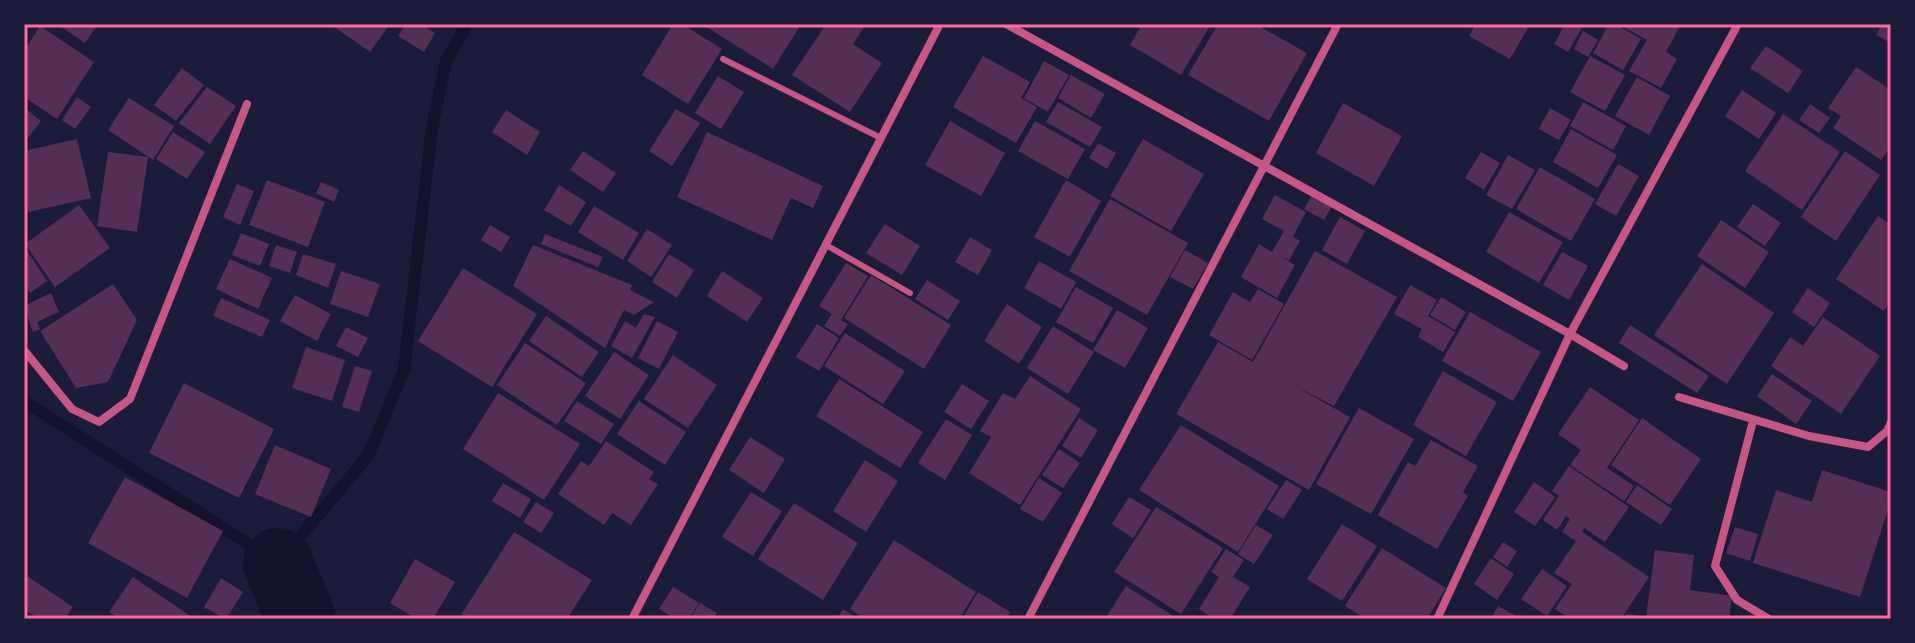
<svg xmlns="http://www.w3.org/2000/svg" width="1915" height="643" viewBox="0 0 1915 643" font-family="'DM Sans',sans-serif">
  <style>
    .lines { fill: none; stroke-linecap: round; stroke-linejoin: round }
    .stream { stroke: #12122b; stroke-width: 12 }
    .river { stroke: #12122b; stroke-width: 70 }
    .building { fill: #542f53 }
    .service { stroke: #c65784; stroke-width: 6 }
    .minor { stroke: #c65784; stroke-width: 8 }
    .neatline { fill: none; stroke: #ff6b9d; stroke-width: 3 }
  </style>
  <rect width="100%" height="100%" fill="#1b1b3a"/>
  <g class="lines">
    <path class="stream" d="M24 401 278 563 368 456 404 370 432 128 446 61 467 24"/>
    <path class="river" d="M278 563 301 619"/>
  </g>
  <path class="building" d="M57 24H98L85 43Z
    M330 24H390L370 52Z
    M406 24H420L435 33 424 52 398 36Z
    M673 24H682L722 49 688 104 642 75Z
    M702 24H798L800 26 773 69Z
    M822 24H866L853 44 882 63 850 112 792 75 825 26Z
    M1142 24H1211L1181 75 1130 45Z
    M1218 24H1255L1307 53 1269 121 1188 75Z
    M1476 24H1526L1529 26 1510 59 1469 36Z
    M1565 24H1584L1568 52 1554 44Z
    M1609 24H1615L1641 39 1623 70 1593 53Z
    M1618 24H1681L1666 52 1677 59 1661 88 1629 71 1647 40Z
    M1882 24H1891V43L1876 35Z
    M40 26 94 62 57 119 24 97V51Z
    M1583 31 1598 40 1588 57 1574 49Z
    M1766 46 1803 71 1788 93 1750 68Z
    M983 56 1030 82 1021 98 1037 107 1016 143 953 107Z
    M1590 56 1625 75 1605 111 1570 92Z
    M1044 61 1069 75 1048 112 1024 98Z
    M1856 67 1891 90V146L1881 160 1833 128 1841 116 1828 108Z
    M182 68 204 85 176 121 154 105Z
    M1071 75 1105 94 1091 118 1058 98Z
    M718 76 744 92 721 129 695 113Z
    M1637 77 1670 96 1649 135 1615 116Z
    M207 87 236 106 210 144 179 123Z
    M1742 90 1776 113 1759 139 1725 116Z
    M77 97 91 107 75 129 62 120Z
    M129 98 174 126 153 160 108 130Z
    M1058 102 1102 127 1090 147 1046 122Z
    M1583 102 1626 126 1613 150 1570 126Z
    M1343 103 1402 136 1374 186 1316 153Z
    M1810 104 1830 118 1819 133 1799 120Z
    M24 107 41 121 24 143Z
    M1550 108 1571 120 1559 140 1539 129Z
    M676 109 700 123 672 166 649 151Z
    M506 110 540 132 527 155 492 132Z
    M1783 114 1840 152 1802 210 1745 171Z
    M950 121 1005 153 981 196 925 165Z
    M1035 121 1085 149 1068 179 1018 151Z
    M1571 129 1617 155 1598 188 1553 162Z
    M173 132 205 152 187 179 156 159Z
    M707 132 823 186 813 208 791 198 772 240 677 197Z
    M77 139 91 198 24 213V151Z
    M1143 139 1204 174 1171 231 1110 196Z
    M1098 143 1116 153 1107 169 1089 158Z
    M583 151 616 173 603 192 570 170Z
    M1845 151 1880 175 1836 241 1801 217Z
    M108 152 148 157 137 232 97 226Z
    M1481 152 1500 163 1484 190 1465 178Z
    M1508 155 1535 170 1512 209 1486 195Z
    M1618 164 1639 176 1616 216 1595 204Z
    M1540 167 1595 199 1571 241 1516 209Z
    M267 180 325 202 308 247 249 225Z
    M1066 180 1101 201 1070 257 1034 237Z
    M321 182 339 190 334 202 316 193Z
    M237 184 254 191 240 225 223 217Z
    M559 185 586 202 571 226 544 210Z
    M1275 195 1306 212 1293 237 1300 241 1289 260 1280 256 1295 265 1277 298 1241 277 1259 244 1272 252 1284 231 1262 219Z
    M1312 195 1332 206 1324 220 1304 209Z
    M1110 199 1188 243 1147 315 1069 271Z
    M1753 204 1781 223 1765 246 1737 227Z
    M79 205 110 248 55 287 25 244Z
    M594 206 639 233 623 260 578 232Z
    M1509 212 1563 242 1539 283 1486 252Z
    M1878 216 1891 225V300L1884 311 1836 279Z
    M1340 217 1365 231 1347 264 1322 250Z
    M1721 220 1769 252 1745 288 1697 256Z
    M885 224 920 246 902 275 866 253Z
    M490 225 510 237 501 252 481 240Z
    M647 229 672 245 651 277 627 261Z
    M241 233 269 244 260 266 232 255Z
    M545 234 603 257 598 267 541 244Z
    M970 237 992 250 978 275 955 262Z
    M276 245 297 252 290 273 269 266Z
    M533 245 632 285 630 290 654 302 634 315 624 310 605 348 513 286Z
    M24 246 47 281 30 293 24 285Z
    M1185 250 1208 263 1193 289 1170 277Z
    M1315 251 1397 297 1334 406 1293 385 1350 417 1309 490 1176 414 1218 342 1253 362Z
    M1562 252 1588 266 1569 300 1543 285Z
    M303 254 336 264 328 288 296 275Z
    M669 254 694 270 677 298 652 282Z
    M230 259 272 278 258 309 216 289Z
    M1039 261 1076 282 1061 309 1024 288Z
    M846 263 868 276 841 320 848 324 840 336 824 326 832 314 819 306Z
    M1702 264 1774 313 1727 384 1654 335Z
    M463 268 537 314 492 387 418 341Z
    M341 271 380 284 368 317 330 304Z
    M722 271 763 298 747 322 707 296Z
    M871 275 951 325 924 369 844 318Z
    M927 280 960 301 948 320 915 299Z
    M113 284 137 320 108 382 76 388 40 331Z
    M1410 285 1437 300 1428 316 1455 332 1443 352 1418 337 1422 329 1394 314Z
    M1076 287 1113 308 1093 343 1056 322Z
    M1808 288 1830 303 1814 327 1792 312Z
    M1258 289 1284 304 1252 360 1209 335 1233 292 1250 302Z
    M51 293 59 312 37 322 40 329 33 332 24 306Z
    M295 295 331 314 317 341 280 321Z
    M1441 297 1466 312 1455 330 1430 315Z
    M221 298 270 320 262 337 213 316Z
    M1007 304 1042 327 1019 364 984 341Z
    M1117 310 1148 328 1125 368 1093 350Z
    M1470 312 1541 352 1513 401 1442 361Z
    M644 314 655 317 632 358 611 346 625 321 636 328Z
    M546 316 599 352 582 377 529 341Z
    M1823 317 1880 356 1841 414 1771 366 1790 337 1803 346Z
    M657 321 678 332 659 369 638 358Z
    M817 324 839 338 819 371 796 357Z
    M1630 325 1709 376 1697 393 1619 343Z
    M1053 326 1094 352 1068 394 1027 368Z
    M346 327 368 338 358 357 336 346Z
    M845 333 905 371 883 404 824 366Z
    M525 343 586 383 557 425 497 385Z
    M306 347 345 360 332 401 292 388Z
    M614 352 649 375 620 419 585 396Z
    M673 355 717 385 688 428 644 399Z
    M355 366 372 371 359 412 342 407Z
    M1443 371 1497 402 1466 456 1413 425Z
    M1772 374 1812 401 1796 424 1757 396Z
    M1030 376 1081 409 1020 505 969 473 991 437 980 431 1003 393 1015 399Z
    M839 379 923 432 900 468 816 416Z
    M184 383 274 429 239 498 149 453Z
    M962 384 989 401 971 429 944 412Z
    M1590 387 1639 420 1607 468 1634 486 1624 501 1570 465 1581 450 1558 434Z
    M498 393 580 444 544 500 463 449Z
    M577 401 614 424 601 444 564 421Z
    M639 401 686 432 665 465 617 434Z
    M1359 408 1414 439 1371 514 1316 484Z
    M1079 418 1098 430 1081 458 1062 446Z
    M1642 418 1701 459 1670 505 1611 465Z
    M946 419 972 435 945 480 918 463Z
    M1181 425 1279 486 1238 552 1139 490Z
    M750 437 785 459 764 493 729 470Z
    M1431 440 1478 466 1463 492 1468 496 1437 549 1378 515 1408 462 1415 466Z
    M606 441 654 472 649 479 658 484 631 525 612 513 604 525 558 494 581 461 589 466Z
    M275 445 331 469 311 517 255 494Z
    M1059 449 1080 463 1063 488 1042 475Z
    M865 460 898 481 866 532 833 511Z
    M1569 466 1629 507 1605 542 1584 528 1582 532 1649 577 1621 619H1570L1555 609 1572 584 1554 573 1576 541 1562 532 1570 519 1566 516 1557 530 1543 520 1559 496 1552 491Z
    M1822 470 1891 492V500L1860 597 1753 563 1776 490 1812 502Z
    M125 477 223 531 187 598 88 543Z
    M1039 478 1062 493 1043 522 1020 509Z
    M1286 480 1302 490 1283 519 1267 509Z
    M1534 482 1555 497 1535 526 1514 512Z
    M503 483 531 499 520 518 492 501Z
    M1637 485 1672 509 1661 525 1626 502Z
    M751 492 782 511 753 556 722 537Z
    M1129 497 1151 510 1133 538 1112 524Z
    M536 502 554 513 541 533 523 522Z
    M794 503 858 543 823 600 758 559Z
    M1156 507 1223 548 1181 614 1114 572Z
    M1342 524 1377 546 1342 601 1307 579Z
    M1256 525 1273 535 1254 564 1238 554Z
    M1735 527 1758 534 1750 561 1726 553Z
    M514 532 592 580 567 619H468L461 615Z
    M894 540 976 592 959 619H865L850 609Z
    M1503 542 1517 551 1507 567 1493 557Z
    M1382 548 1446 588 1427 619H1366L1345 606Z
    M1226 549 1244 560 1233 577 1250 587 1230 619H1214L1199 609 1219 577 1211 572Z
    M1655 550 1694 555 1690 590 1732 596 1729 619H1626V614L1646 617Z
    M1491 558 1514 574 1497 600 1474 584Z
    M415 559 455 582 433 619H417L390 603Z
    M1542 569 1567 586 1547 616 1521 599Z
    M24 574 73 607 65 619H39L24 609Z
    M133 577 195 619H120L109 612Z
    M221 578 243 592 226 619 204 607Z
    M1126 586 1178 619H1105Z
    M673 587 699 603 689 619H675L659 609Z
    M978 592 1010 612 1006 619H962Z
    M700 603 717 613 713 619H690Z
    M1498 606 1522 619H1491Z
    M843 609 858 619H837Z"/>
  <g class="lines">
    <path class="service" d="M723 59 881 138
      M826 245 910 293"/>
    <path class="minor" d="M1006 24 1570 334 1624 366
      M24 350 72 409 99 422 130 399 247 104
      M1679 397 1809 436 1868 447 1887 431 1891 422
      M1753 421 1715 566 1737 600 1769 619
      M632 619 940 24
      M1028 619 1338 24
      M1437 619 1570 334 1738 24"/>
  </g>
  <rect width="1915" height="643" fill="none" stroke="#1b1b3a" stroke-width="52"/>
  <rect x="26" y="26" width="1863" height="591" class="neatline"/>
</svg>
